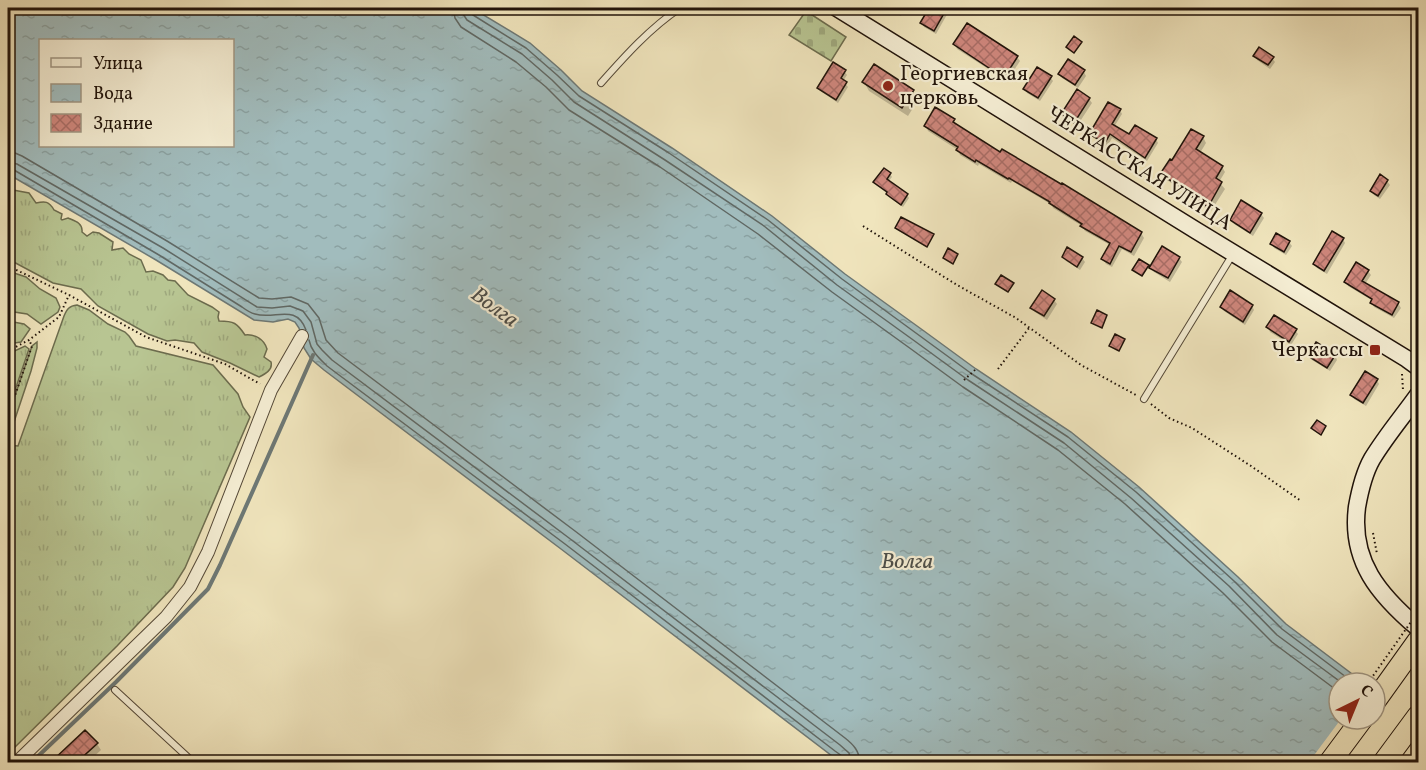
<svg xmlns="http://www.w3.org/2000/svg" width="1426" height="770" viewBox="0 0 1426 770" font-family="Vollkorn,serif">
  <style>
    .grass { fill: url(#grass-tufts); stroke: #6c6c4e; stroke-width: 1.5 }
    .cemetery { fill: url(#cemetery-stones); stroke: #6c6c4e; stroke-width: 1.5 }
    .water { fill: url(#water-ripples); stroke: #6d7875; stroke-width: 1.5; fill-rule: evenodd }
    .pier { fill: #f0e5bd }
    .shadow { fill: #0003 }
    .lines { fill: none; stroke-linecap: round; stroke-linejoin: round }
    .shore { stroke: #606864; stroke-width: 1.5 }
    .stream { stroke: #6d7875; stroke-width: 4 }
    .building { fill: url(#building-cross-hatch); stroke: #20130a; stroke-width: 1.5 }
    .lane-casing { stroke: #544837; stroke-width: 8 }
    .street-casing { stroke: #544837; stroke-width: 14 }
    .secondary-casing { stroke: #20130a; stroke-width: 19 }
    .highway-casing { stroke: #20130a; stroke-width: 23 }
    .path { stroke: #20130a; stroke-width: 2; stroke-dasharray: 1.5 3; stroke-linecap: butt }
    .lane { stroke: #f5eed4; stroke-width: 6 }
    .street { stroke: #f5eed4; stroke-width: 12 }
    .secondary { stroke: #f5eed4; stroke-width: 16 }
    .highway { stroke: #f0e5bd; stroke-width: 21 }
    .path-bridge { stroke: #20130a; stroke-width: 2; stroke-dasharray: 1.5 3; stroke-linecap: butt }
    .poi-dot { fill: #8f2418; stroke: #f5eed4; stroke-width: 2 }
    .labels { text-anchor: middle; dominant-baseline: central; stroke-width: 4.5; stroke-linejoin: round; paint-order: stroke }
    .poi-label { font-size: 21px; fill: #20130a; stroke: #f5eed4; text-anchor: start }
    .street-label { font-size: 21px; fill: #20130a; stroke: #f5eed4 }
    .water-label { font-size: 22px; font-style: italic; fill: #4d4e49; stroke: #f5eed4 }
  </style>
  <defs>
    <pattern id="grass-tufts" width="24" height="20" patternUnits="userSpaceOnUse" patternTransform="scale(1.5)"><rect width="24" height="20" fill="#b8c592"/><path d="M3 7l-1-3M5 7V3M7 7l1-3M15 17l-1-3M17 17v-4M19 17l1-3" fill="none" stroke="#9ea87d"/></pattern>
    <pattern id="cemetery-stones" width="16" height="16" patternUnits="userSpaceOnUse" patternTransform="scale(1.5)"><rect width="16" height="16" fill="#b8c592"/><path d="M2 7V4a2 2 0 0 1 4 0v3zM10 15v-3a2 2 0 0 1 4 0v3z" fill="#9ea87d"/></pattern>
    <pattern id="water-ripples" width="26" height="14" patternUnits="userSpaceOnUse" patternTransform="scale(1.5)"><rect width="26" height="14" fill="#a1bcbd"/><path d="M2 4q2-2 4 0t4 0M15 11q2-2 4 0t4 0" fill="none" stroke="#8aa1a1"/></pattern>
    <pattern id="building-cross-hatch" width="8" height="8" patternUnits="userSpaceOnUse" patternTransform="scale(1.5)"><rect width="8" height="8" fill="#cf877d"/><path d="M0 0l8 8M0 8l8-8" fill="none" stroke="#a86d65"/></pattern>
  </defs>
  <rect width="100%" height="100%" fill="#f0e5bd"/>
  <filter id="stains"><feTurbulence type="fractalNoise" baseFrequency=".00333" numOctaves="4"/><feColorMatrix values="0 0 0 0 .2 0 0 0 0 .09 0 0 0 0 .02 0 0 0 .5 -.17"/></filter>
  <radialGradient id="worn" r=".72"><stop offset=".6" stop-color="#630" stop-opacity="0"/><stop offset="1" stop-color="#630" stop-opacity=".3"/></radialGradient>
  <path class="grass" d="M13 190 29 193 36 203C45 201 49 201 54 210L62 214 61 219 62 220 68 218C75 221 83 223 82 232L87 236 93 232 99 233 113 242 112 250 123 248 129 254 141 260 146 272 153 271 163 275 168 280 175 281 188 295 212 307 219 312 218 317 219 321C234 321 237 323 245 335 255 334 264 339 267 349L264 357 271 362C273 370 265 374 259 377L230 363 202 352 194 343 175 340 167 341 148 334 98 306 81 289 53 283 8 259V198H9Z
    M8 271 26 277 40 289 56 298 60 307 58 312 41 324 27 314 8 311Z
    M77 305 89 310 108 324 125 332 129 336 136 346 213 365 238 394 243 407 250 417 185 568 173 587 117 646 8 754V445L18 446 64 316C67 309 69 306 77 305Z
    M8 321 24 324 30 329 21 342 8 344Z
    M37 342V348L31 371 8 440V416L32 346Z
    M25 346 29 349 8 411V354Z"/>
  <path class="cemetery" d="M806 11 846 37 831 61 789 35Z"/>
  <path class="water" d="M8 8H472L530 43 561 70 582 91 672 148 772 216 845 274 924 331 976 369 1071 432 1139 487 1238 577 1286 624 1364 683H1339V719H1375L1418 725V762H840L561 549 324 370 311 359 304 348 299 328 295 322 288 319 273 322 254 320 156 260 8 174ZM40 40H232V146H40Z"/>
  <path class="pier" d="M1375 688 1418 721V751L1410 762H1309L1341 719H1375Z"/>
  <path class="shadow" d="M887 8H905L901 16Z
    M931 8H947L949 11 936 34 924 27 922 23Z
    M1056 8H1069L1065 14Z
    M955 44 1017 57 1020 61 1007 81 957 49Z
    M1255 56 1272 58 1275 62 1270 69 1257 60Z
    M844 71 847 75 843 81 848 87 838 103 822 92 819 88Z
    M1084 72 1086 76 1078 88 1062 78 1060 74Z
    M1050 77 1053 81 1040 101 1027 93 1025 89Z
    M864 82 913 91 918 100 908 116 869 91Z
    M1089 99 1092 103 1077 126 1065 118 1062 114Z
    M1120 110 1122 114 1114 127 1129 136 1156 139 1158 143 1147 161 1112 138 1107 147 1094 138 1091 134Z
    M954 120 956 125 1000 154 1062 186V185L1141 233 1144 238 1134 256 1122 249 1112 267 1106 264 1103 259 1110 245 1085 231 1082 226 1053 208 1052 205 1012 181 1011 183 979 164 978 166 960 155 958 150 928 131 926 126Z
    M1203 137 1206 143 1200 153 1222 167 1225 172 1219 182 1225 189 1211 211 1197 203 1194 197 1165 179 1162 174 1173 162Z
    M890 174 892 177 888 182 907 195 909 198 903 207 889 197 888 194 876 185 874 182Z
    M1387 181 1390 185 1380 199 1374 195 1371 191Z
    M1261 214 1264 218 1253 236 1234 224 1231 220Z
    M1343 239 1345 243 1327 274 1317 268 1314 264Z
    M1289 242 1292 246 1286 255 1274 248 1272 244Z
    M1063 257 1082 258 1085 262 1080 270 1066 261Z
    M1179 258 1182 262 1170 282 1154 272 1151 268Z
    M1368 271 1371 275 1365 284 1398 303 1401 308 1394 318 1374 307 1372 303 1373 301 1348 286 1346 282Z
    M1054 300 1057 304 1047 320 1035 312 1032 308Z
    M1252 306 1254 310 1245 325 1224 311 1221 307Z
    M1418 316V335L1416 333 1412 327Z
    M1268 327 1295 330 1298 334 1291 345 1270 332Z
    M1335 355 1337 360 1330 371 1312 360 1309 356Z
    M1377 380 1379 384 1366 406 1354 399 1352 395Z
    M85 732 97 744 101 750 88 762H53Z"/>
  <g class="lines">
    <path class="shore" d="M453 8 455 18 461 27 516 62 546 87 569 110 660 167 758 234 832 292 911 349 963 387 1058 450 1125 504 1223 593 1272 642 1339 692
      M462 8 463 14 467 20 522 54 552 80 574 102 665 160 764 226 837 285 916 342 968 380 1064 443 1131 498 1229 586 1277 635 1342 683
      M470 8V12L473 15 526 48 557 75 579 96 669 153 768 220 842 279 972 374 1068 437 1136 492 1234 581 1282 629 1354 683
      M8 153H15L22 156 167 241 259 298 272 299 291 297 308 304 319 318 326 340 338 353 575 531 845 738C854 745 859 751 860 762
      M8 162 17 164 163 248 257 307 272 308 290 306 303 311 311 322 317 344 322 350 332 360 569 538 840 745 849 753 851 762
      M8 169 14 170 159 255 242 307C246 310 251 313 255 314 275 320 296 303 306 330
      M309 340C311 351 319 358 327 366L565 544 835 751 842 756 843 762"/>
    <path class="stream" d="M32 762 116 682 208 589 220 565 313 355"/>
  </g>
  <path class="building" d="M929 8H947L934 31 920 23Z
    M967 23 1018 56 1004 78 953 44Z
    M1074 36 1082 42 1074 53 1066 47Z
    M1259 47 1274 57 1268 65 1253 56Z
    M1068 59 1085 70 1075 85 1058 74Z
    M833 62 846 70 841 78 847 82 836 100 817 88Z
    M874 64 914 90 902 108 862 82Z
    M1037 67 1052 76 1038 98 1023 89Z
    M1077 89 1090 98 1074 123 1061 114Z
    M1108 102 1121 109 1112 124 1129 134 1135 125 1157 138 1145 158 1110 134 1105 143 1089 134Z
    M935 107 955 119 953 122 1000 152 1002 149 1061 184 1062 183 1142 232 1131 252 1119 246 1110 264 1101 259 1110 243 1080 226 1082 224 1049 203 1050 202 1009 178 1008 179 976 160 975 162 956 150 958 147 924 126Z
    M1191 129 1204 136 1196 149 1223 166 1216 178 1222 182 1208 207 1192 197 1194 195 1160 174 1170 159 1172 160Z
    M884 168 891 173 887 179 908 194 901 205 886 194 887 192 873 182Z
    M1380 174 1388 180 1378 196 1370 191Z
    M1241 200 1262 213 1250 233 1230 220Z
    M901 217 934 234 927 247 895 228Z
    M1332 231 1344 238 1324 271 1313 264Z
    M1276 233 1290 241 1284 252 1270 244Z
    M1162 246 1180 257 1168 278 1149 268Z
    M1067 247 1083 257 1077 267 1062 257Z
    M948 248 958 254 953 264 943 258Z
    M1139 259 1149 265 1142 276 1132 270Z
    M1356 262 1369 270 1362 281 1399 302 1392 315 1370 303 1372 299 1344 282Z
    M1001 275 1014 283 1008 292 995 284Z
    M1042 290 1055 299 1044 316 1030 308Z
    M1230 290 1253 305 1243 322 1220 307Z
    M1097 310 1107 315 1102 328 1091 323Z
    M1274 315 1297 329 1289 342 1266 327Z
    M1115 334 1125 339 1119 351 1109 346Z
    M1316 342 1336 354 1327 368 1308 356Z
    M1365 371 1378 379 1363 403 1350 395Z
    M1317 420 1326 426 1321 435 1311 428Z
    M85 730 98 743 77 762H51Z"/>
  <g class="lines">
    <g class="lane-casing">
      <path id="lane" d="M601 83C625 56 650 28 680 8
        M1144 399 1233 254
        M115 690 193 762"/>
    </g>
    <g class="street-casing">
      <path id="street" d="M17 762 166 617 190 587 208 552 271 390 302 336"/>
    </g>
    <g class="secondary-casing">
      <path id="secondary" d="M837 8 1197 231 1407 359 1418 367
        M1418 395C1403 416 1386 436 1372 459 1364 473 1360 490 1357 507 1350 561 1379 595 1418 628"/>
    </g>
    <g class="highway-casing">
      <path id="highway" d="M1375 701 1418 641
        M1330 762 1362 719
        M1384 762 1418 716"/>
    </g>
    <path class="path" d="M791 12 794 8
      M863 226 957 285 1016 318 1081 365 1136 395
      M8 266 69 295 146 337 225 364 260 384
      M8 351 29 340 59 317 69 295
      M998 369 1029 328
      M1402 374 1403 390
      M964 380 976 369
      M1151 404 1169 418 1192 428 1251 466 1301 501
      M8 416 32 346 29 340
      M1373 533 1377 554
      M1410 762 1418 751"/>
    <use href="#lane" class="lane"/>
    <use href="#street" class="street"/>
    <use href="#secondary" class="secondary"/>
    <use href="#highway" class="highway"/>
    <path class="path-bridge" d="M1368 683 1418 612"/>
  </g>
  <g class="poi-dot">
    <circle cx="888" cy="86" r="6"/>
    <rect x="1369" y="344" width="12" height="12" rx="3"/>
  </g>
  <g class="labels">
    <g class="poi-label">
      <text x="900" y="74">Георгиевская<tspan x="900" dy="24">церковь</tspan></text>
      <text x="1363" y="350" text-anchor="end">Черкассы</text>
    </g>
    <g class="street-label">
      <text transform="translate(1139 169) rotate(32)">ЧЕРКАССКАЯ УЛИЦА</text>
    </g>
    <g class="water-label">
      <text transform="translate(494 308) rotate(36)">Волга</text>
      <text x="907" y="562">Волга</text>
    </g>
  </g>
  <rect width="1426" height="770" fill="none" stroke="#f0e5bd" stroke-width="30"/>
  <rect x="9" y="9" width="1408" height="752" fill="none" stroke="#20130a" stroke-width="3"/>
  <rect x="15" y="15" width="1396" height="740" fill="none" stroke="#20130a" stroke-width="1.5"/>
  <rect x="39" y="39" width="195" height="108" fill="#f5eed4" stroke="#a09683" stroke-width="1.5"/>
  <rect x="51" y="58" width="30" height="9" fill="#f5eed4" stroke="#a09683" stroke-width="1.5"/>
  <text x="93" y="69" font-size="18" fill="#20130a">Улица</text>
  <rect x="51" y="84" width="30" height="18" fill="url(#water-ripples)" stroke="#a09683" stroke-width="1.5"/>
  <text x="93" y="99" font-size="18" fill="#20130a">Вода</text>
  <rect x="51" y="114" width="30" height="18" fill="url(#building-cross-hatch)" stroke="#a09683" stroke-width="1.5"/>
  <text x="93" y="129" font-size="18" fill="#20130a">Здание</text>
  <g transform="translate(1357 701) rotate(43)"><circle r="28" fill="#f5eed4" stroke="#a09683" stroke-width="1.5"/>
  <path d="M0-4.5L10 22L0 15L-10 22Z" fill="#8f2418"/>
  <text y="-9" font-size="16" font-weight="bold" text-anchor="middle" fill="#20130a">С</text>
  </g>
  <rect width="100%" height="100%" filter="url(#stains)"/>
  <rect width="100%" height="100%" fill="url(#worn)"/>
</svg>
